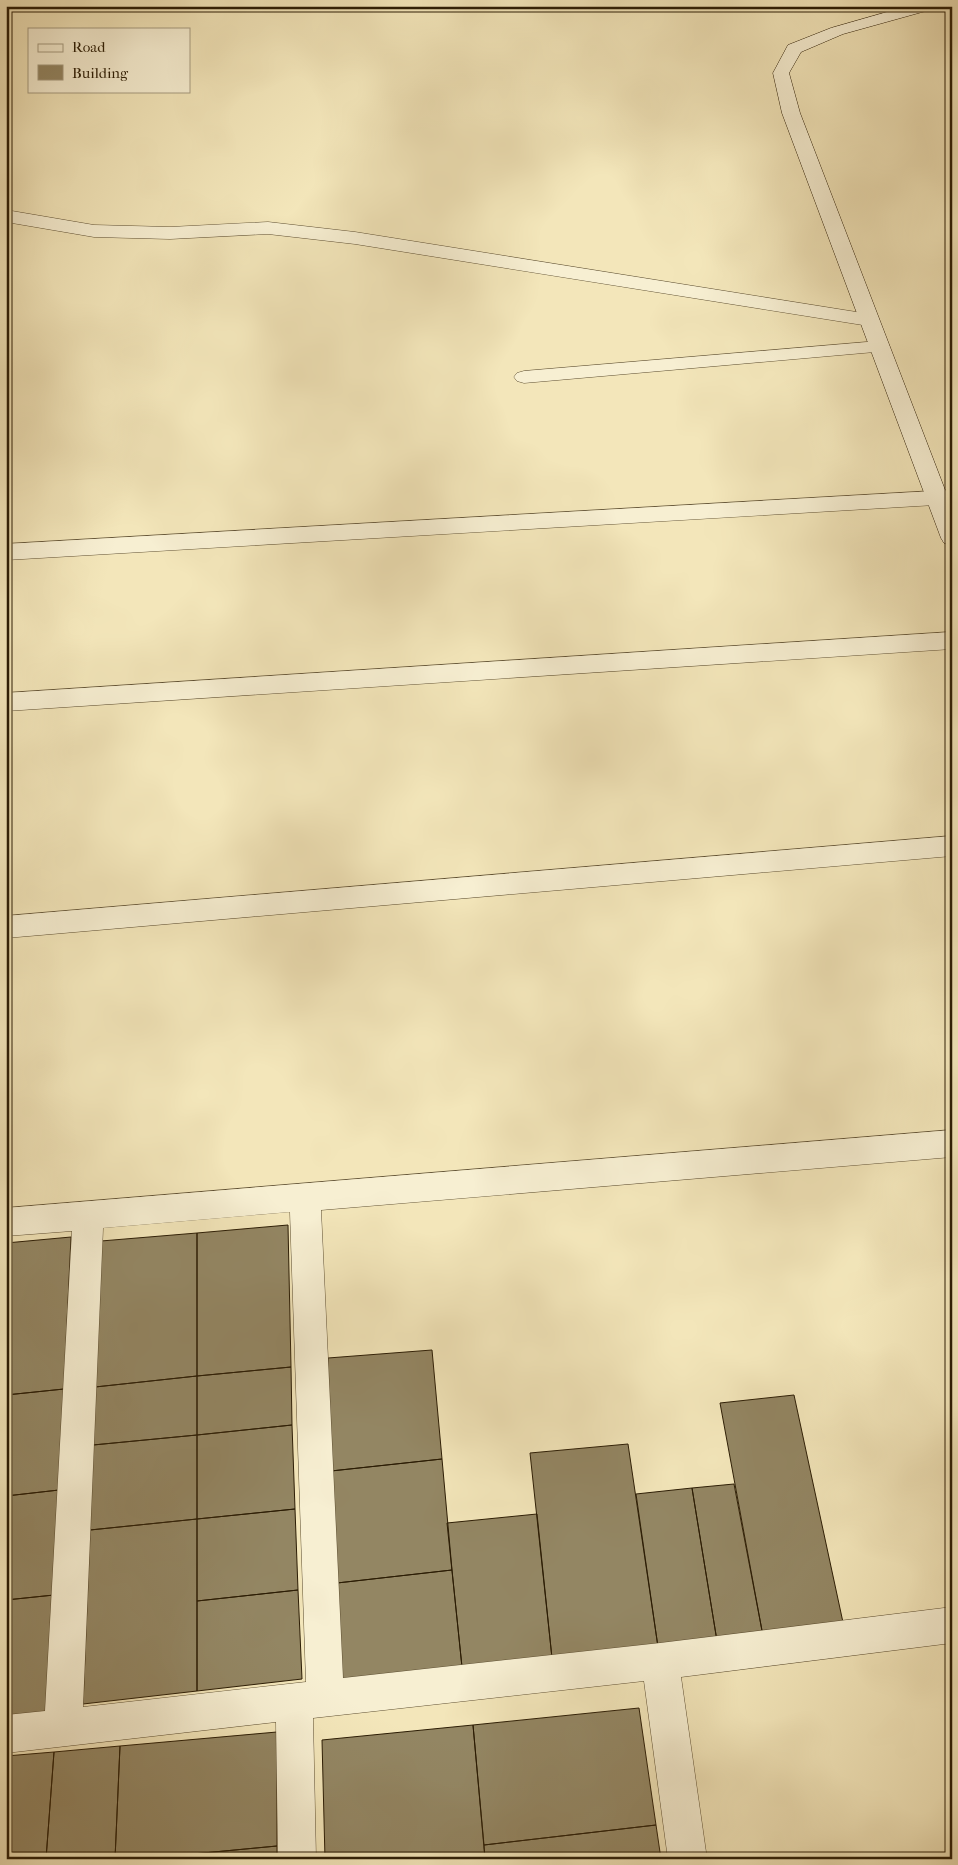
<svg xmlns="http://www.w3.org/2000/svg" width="958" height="1865" viewBox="0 0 958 1865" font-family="'IM FELL French Canon',serif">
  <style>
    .building { fill: #938663; stroke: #2c1d05 }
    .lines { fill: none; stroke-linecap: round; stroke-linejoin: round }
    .street-casing { stroke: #5e4f32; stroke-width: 1 }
    .secondary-casing { stroke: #2c1d05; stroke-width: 1 }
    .street { fill: #f7efd2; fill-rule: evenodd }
    .secondary { fill: #f7efd2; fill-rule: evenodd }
  </style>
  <rect width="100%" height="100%" fill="#f3e6ba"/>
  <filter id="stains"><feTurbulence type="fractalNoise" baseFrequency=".004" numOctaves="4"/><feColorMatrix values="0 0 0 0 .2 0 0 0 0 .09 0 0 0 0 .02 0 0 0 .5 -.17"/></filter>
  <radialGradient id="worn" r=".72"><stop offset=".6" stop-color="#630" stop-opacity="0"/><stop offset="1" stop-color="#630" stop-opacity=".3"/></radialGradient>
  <path class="building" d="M288 1225 291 1367 197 1376V1233Z
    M197 1233V1376L95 1387 101 1241Z
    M71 1237 64 1389 6 1395V1243Z
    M432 1350 442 1459 331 1471 328 1358Z
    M291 1367 292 1425 197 1435V1376Z
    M197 1376V1435L93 1445 95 1387Z
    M64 1389 59 1490 6 1496V1395Z
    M794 1395 844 1627 763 1636 720 1403Z
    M292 1425 295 1509 197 1519V1435Z
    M197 1435V1519L90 1530 93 1445Z
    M628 1444 658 1647 552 1658 530 1453Z
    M442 1459 452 1570 337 1583 331 1471Z
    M734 1484 763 1636 717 1641 692 1488Z
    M692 1488 717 1641 658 1647 636 1494Z
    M59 1490 54 1595 6 1600V1496Z
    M295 1509 298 1590 197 1601V1519Z
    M537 1514 552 1658 462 1667 447 1523Z
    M197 1519V1691L83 1704 90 1530Z
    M452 1570 462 1667 340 1679 337 1583Z
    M298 1590 302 1679 197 1691V1601Z
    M54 1595 49 1712 6 1717V1600Z
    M639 1708 656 1825 484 1845 473 1725Z
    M473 1725 485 1859H325L322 1740Z
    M277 1732V1846L140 1859H115L120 1746Z
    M120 1746 115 1859H46L54 1752Z
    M54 1752 46 1859H6V1756Z
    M656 1825 661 1859H485L484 1845Z
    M277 1846V1859H140Z"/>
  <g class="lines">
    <g class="street-casing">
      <path id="street" d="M6 210 94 225 170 227 268 222 355 232 869 314 876 316 879 320 876 324 869 326 355 244 268 234 170 239 94 237 6 222Z
        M879 341 886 343 889 347 886 351 524 383 517 381 514 377 517 373 524 371Z
        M952 490V504L6 560V544Z
        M952 632V649L6 711V693Z
        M952 836V856L6 938V916Z
        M952 1130V1157L321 1210 343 1678 660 1643 952 1607V1643L681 1677 707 1859H668L644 1681 313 1718 316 1859H278L276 1722 6 1753V1715L45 1711 72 1231 6 1236V1208ZM290 1212 306 1682 83 1707 103 1228Z"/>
    </g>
    <g class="secondary-casing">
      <path id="secondary" d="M908 6H935L933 9 843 34 801 52 789 73 800 113 952 508V546L944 543 941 538 782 113 773 73 788 45 831 28Z"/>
    </g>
    <use href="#street" class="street"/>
    <use href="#secondary" class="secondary"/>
  </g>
  <rect width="958" height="1865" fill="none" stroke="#f3e6ba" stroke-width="25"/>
  <rect x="8" y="8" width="943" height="1850" fill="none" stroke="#2c1d05" stroke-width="2.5"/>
  <rect x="12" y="12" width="933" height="1840" fill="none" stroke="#2c1d05"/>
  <rect x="28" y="28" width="162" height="65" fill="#f7efd2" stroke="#a69b80"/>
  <rect x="38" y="44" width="25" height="8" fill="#f7efd2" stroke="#a69b80"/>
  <text x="72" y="52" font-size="15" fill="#2c1d05">Road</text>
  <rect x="38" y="65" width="25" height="15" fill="#938663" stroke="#a69b80"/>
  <text x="72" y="78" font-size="15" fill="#2c1d05">Building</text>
  <rect width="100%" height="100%" filter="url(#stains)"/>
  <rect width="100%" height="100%" fill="url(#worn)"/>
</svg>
